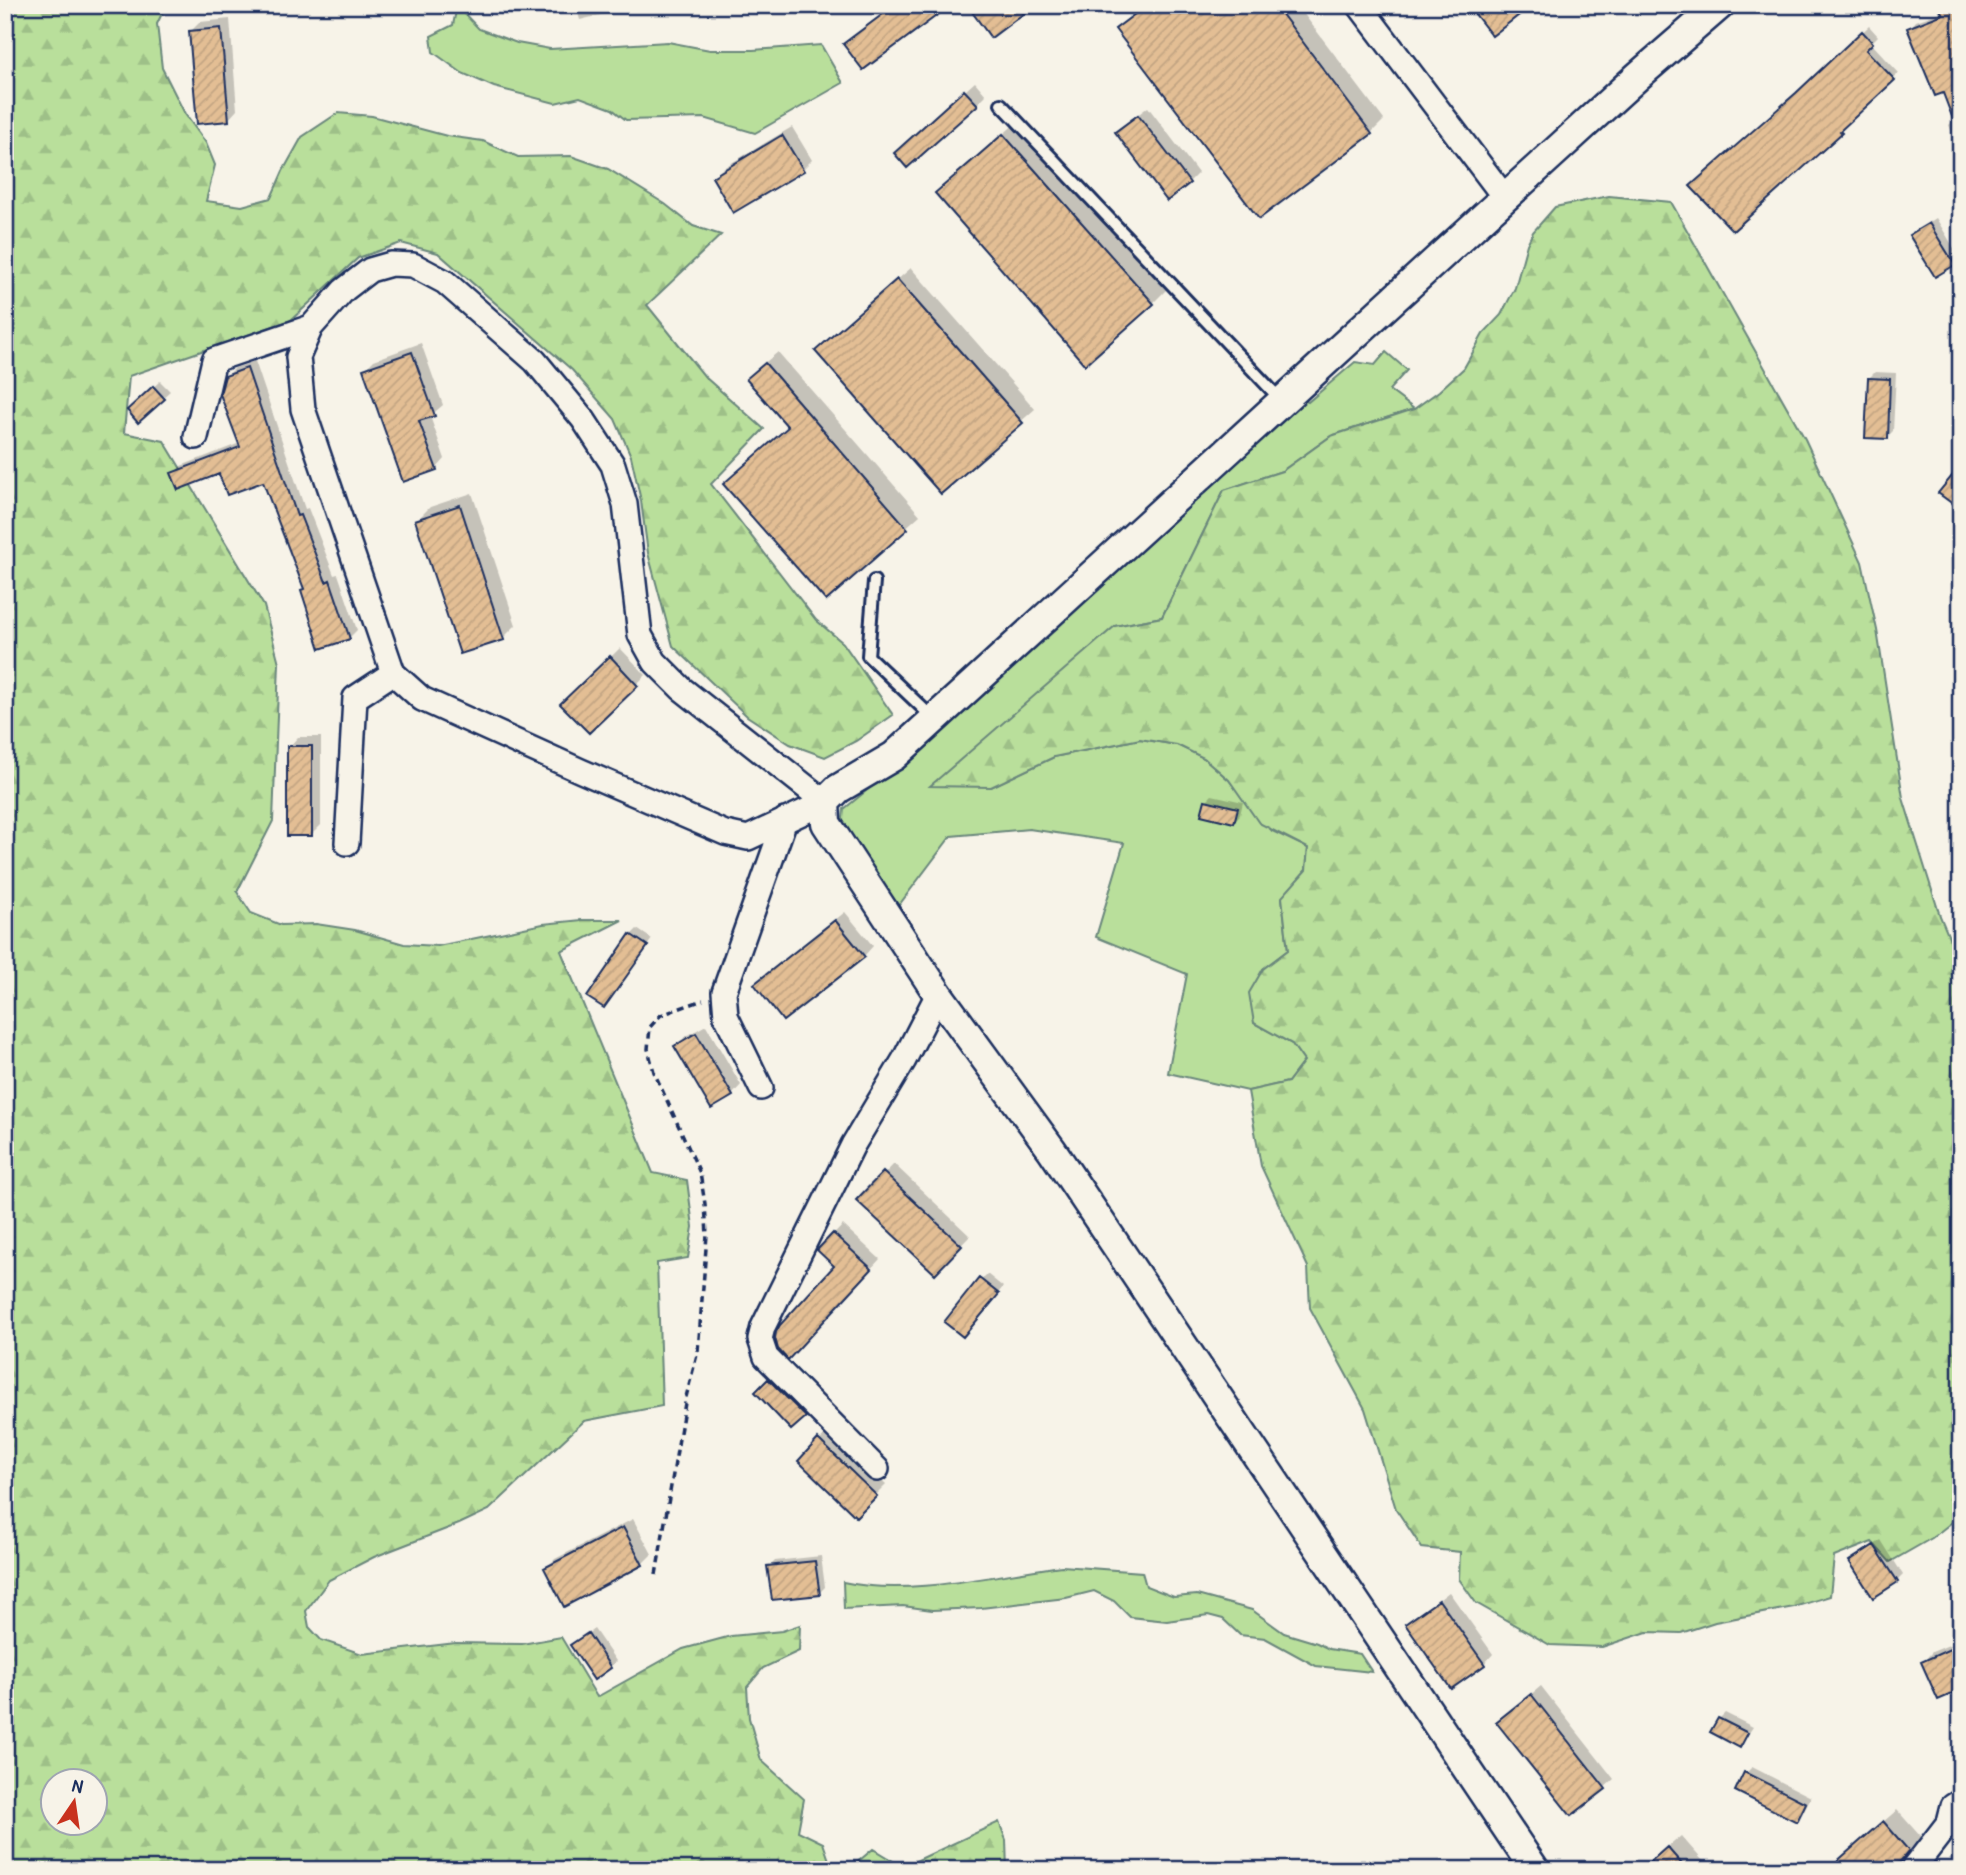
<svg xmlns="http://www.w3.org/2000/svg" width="1966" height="1875" viewBox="0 0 1966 1875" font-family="'Patrick Hand',sans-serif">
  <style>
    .green { fill: #b9df9b; stroke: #6a877c; stroke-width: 2 }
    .forest { fill: url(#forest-firs); stroke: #6a877c; stroke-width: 2; fill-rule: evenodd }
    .shadow { fill: #0003 }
    .building { fill: url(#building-hatch); stroke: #1b2f5e; stroke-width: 2 }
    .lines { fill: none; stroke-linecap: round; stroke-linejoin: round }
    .service-casing { stroke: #1b2f5e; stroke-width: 16 }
    .minor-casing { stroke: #1b2f5e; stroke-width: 28 }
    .tertiary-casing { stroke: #1b2f5e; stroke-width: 33 }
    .path { stroke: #1b2f5e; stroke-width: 3.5; stroke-dasharray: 7 5; stroke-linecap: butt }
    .service { stroke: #f7f3e8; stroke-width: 10 }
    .minor { stroke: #f7f3e8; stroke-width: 23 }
    .tertiary { stroke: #f7f3e8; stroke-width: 28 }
  </style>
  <defs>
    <pattern id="forest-firs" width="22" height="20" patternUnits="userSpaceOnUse" patternTransform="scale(1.75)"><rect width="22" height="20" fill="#b9df9b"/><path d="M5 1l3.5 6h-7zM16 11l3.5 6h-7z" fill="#9ec088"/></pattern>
    <pattern id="building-hatch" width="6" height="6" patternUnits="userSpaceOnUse" patternTransform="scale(1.75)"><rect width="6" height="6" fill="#e3be94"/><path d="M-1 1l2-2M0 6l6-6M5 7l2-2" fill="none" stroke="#c2a482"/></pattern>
  </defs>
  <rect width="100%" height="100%" fill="#f7f3e8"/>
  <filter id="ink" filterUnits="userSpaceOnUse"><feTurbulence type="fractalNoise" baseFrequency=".0143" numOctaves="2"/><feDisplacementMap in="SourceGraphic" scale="14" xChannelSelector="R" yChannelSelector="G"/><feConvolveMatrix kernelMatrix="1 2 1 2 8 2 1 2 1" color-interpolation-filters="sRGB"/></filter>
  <g filter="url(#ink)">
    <path class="green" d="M457 6 479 29 517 43 550 49 668 42 710 50H753L821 45 843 83 755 133 704 118 626 120 612 109 580 97 555 103 494 87 462 73 433 52 431 36 453 25Z
      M1386 352 1407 370 1389 390 1414 409 1331 436 1282 471 1224 490 1162 617 1115 626 991 787 1054 757 1140 739 1177 745 1204 758 1229 780 1272 831 1308 848 1306 870 1282 898 1288 950 1263 969 1254 1023 1292 1044 1304 1061 1288 1082 1248 1091 1168 1073 1187 974 1096 937 1124 843 1029 829 951 836 896 909 842 829 844 809 904 760 1297 397 1308 402 1355 362 1375 365Z
      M1062 1566 1142 1572 1146 1586 1174 1597 1197 1595 1252 1610 1284 1633 1317 1643 1329 1649 1360 1654 1372 1672 1316 1666 1265 1638 1240 1635 1223 1619 1208 1615 1167 1621 1130 1617 1114 1601 1094 1591 1066 1598 981 1608 932 1610 903 1606 844 1609 843 1582C911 1597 992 1575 1062 1566Z"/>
    <path class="forest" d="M5 5H166L157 24 162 68 185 114 206 143 215 165 206 201 242 206 271 198 283 171 302 137 338 113 372 116 447 136 483 141 518 157 571 156 608 169 665 204 693 226 721 235 647 305 705 377 764 429 711 484 816 620 843 643 893 715 856 741 825 757 790 744 747 716 673 646 648 553 641 501 631 456 615 419 572 370 438 253 401 243 358 258 291 320 129 376 124 433 164 441 264 606 279 663 273 821 237 892 251 913 281 925 316 924 355 930 404 944 438 946 543 924 582 920H622L561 951 653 1173 687 1180 693 1227 688 1258 657 1263 662 1406 584 1421 489 1510 459 1524 374 1557 329 1580 306 1611 309 1627 321 1640 362 1654 456 1643 522 1644 561 1637 597 1697 683 1649 731 1636 782 1631 800 1625 799 1651 763 1668 747 1687 749 1718 761 1760 804 1799 798 1831 823 1843 831 1866 842 1870H5ZM52 1780H94V1822H52Z
      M1609 196 1671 202 1805 439 1862 562 1877 630 1903 798 1940 916 1961 966V1515L1932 1538 1890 1562 1872 1542 1834 1557 1830 1596 1794 1607 1715 1622 1681 1633 1647 1632 1602 1647 1550 1645 1476 1603 1459 1579 1460 1552 1422 1548 1396 1509 1365 1409 1310 1308 1308 1267 1261 1166 1248 1091 1288 1082 1304 1061 1292 1044 1254 1023 1249 993 1263 969 1288 950 1282 897 1306 870 1308 848 1259 823 1229 780 1204 758 1177 745 1140 739 1054 757 991 787 930 786 1115 626 1162 617 1224 490 1282 471 1331 436 1414 409 1439 391 1464 368 1483 334 1501 315 1515 288 1527 244 1533 232 1555 207Z
      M999 1822 1006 1840 1007 1870H848L873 1849 903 1867Z"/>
    <path class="shadow" d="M576 5H641L580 20Z
      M1145 5H1297L1384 120 1371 133 1118 29Z
      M1961 5V154L1949 125 1955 119 1944 90 1910 28 1916 21Z
      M230 19 237 110 228 120 191 31 200 22Z
      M1869 26 1878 36 1871 43 1899 73 1845 124 1846 125 1841 131 1733 228 1805 87Z
      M975 82 986 95 977 104 906 144Z
      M1148 107 1198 173 1189 182 1127 123Z
      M1017 122 1166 290 1153 303 950 181Z
      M792 127 812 160 803 169 714 177 723 168Z
      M1936 218 1960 258 1954 264 1911 235Z
      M911 268 1035 409 941 492 830 338Z
      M421 343 443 405 430 416 445 459 436 469 365 369 374 360Z
      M778 352 920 515 826 598 790 426 761 366Z
      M255 361 305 509 308 508 334 575 338 574 357 630 349 638 305 588 264 479 220 472 173 474 181 466 240 443 226 377 235 368Z
      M1875 372 1896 373 1893 431 1887 437 1869 378Z
      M160 381 170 391 138 420 129 410Z
      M472 493 516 625 503 638 417 520 430 507Z
      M620 648 646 675 589 731 563 704Z
      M298 737H321V825L311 835 289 747Z
      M1212 795 1243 802 1240 815 1234 821 1206 801Z
      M845 912 873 946 864 956 756 984Z
      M637 929 652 939 604 1006 631 935Z
      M706 1025 741 1085 732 1095 676 1046 685 1037Z
      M894 1164 970 1236 935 1272 859 1200Z
      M843 1225 880 1259 798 1348 837 1266 819 1250Z
      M987 1274 1003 1287 969 1329 981 1280Z
      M775 1374 810 1410 791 1428 757 1392Z
      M829 1431 886 1485 856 1515 800 1461Z
      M633 1519 652 1554 642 1564 546 1569 555 1559Z
      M1881 1540 1903 1575 1897 1581 1851 1562Z
      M821 1556 825 1587 819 1593 769 1567 775 1561Z
      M1449 1592 1493 1654 1484 1664 1408 1624Z
      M594 1629 616 1661 610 1667 572 1645Z
      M1961 1640V1688L1923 1662 1932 1652Z
      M1541 1686 1614 1779 1604 1788 1498 1722Z
      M1725 1713 1753 1727 1740 1746 1719 1719Z
      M1752 1767 1811 1797 1802 1814 1796 1820 1746 1773Z
      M1897 1810 1921 1837 1899 1862 1827 1870Z
      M1681 1836 1711 1870H1643L1652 1861Z"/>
    <path class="building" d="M895 5H951L863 70 843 44Z
      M967 5H1035L991 38Z
      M1147 5H1275L1372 134 1259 219 1115 29Z
      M1468 5H1532L1492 36Z
      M1936 5H1961L1959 135 1943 93 1935 96 1907 28 1943 14Z
      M221 28 229 121 197 124 189 31Z
      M1862 31 1873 43 1866 50 1895 80 1840 131 1842 133 1733 231 1690 186 1796 93Z
      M964 90 978 105 907 168 894 153Z
      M1138 115 1190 183 1167 201 1115 132Z
      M1003 134 1154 304 1085 365 935 193Z
      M782 135 804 171 733 213 712 177Z
      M1929 223 1955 265 1935 277 1909 235Z
      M897 279 1023 423 941 494 815 351Z
      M412 352 435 416 419 421 437 470 403 482 363 369Z
      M765 363 908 529 826 601 723 484 788 427 746 379Z
      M247 368 297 516 300 515 326 582 330 580 350 639 320 649 301 590 304 589 263 482 227 495 219 474 178 490 171 473 240 447 220 394 225 376Z
      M1868 378 1890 379 1888 439 1865 438Z
      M153 386 165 399 138 423 127 410Z
      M1961 465V510L1938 493Z
      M460 505 504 640 460 654 415 520Z
      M610 656 638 686 589 733 560 704Z
      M287 746H312V836H287Z
      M1205 800 1238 808 1234 823 1201 815Z
      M835 920 865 957 783 1021 754 984Z
      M630 934 648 946 604 1008 587 997Z
      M696 1033 733 1096 711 1109 674 1046Z
      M883 1172 962 1246 935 1274 856 1200Z
      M833 1233 872 1269 788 1360 778 1349 775 1338 776 1332 780 1325 834 1266 817 1250Z
      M979 1278 999 1294 963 1337 944 1322Z
      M768 1379 806 1417 791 1430 755 1392Z
      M818 1439 877 1496 856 1517 798 1461Z
      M623 1527 643 1565 564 1607 544 1568Z
      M1874 1545 1898 1582 1873 1598 1849 1561Z
      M815 1561 820 1595 772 1600 767 1566Z
      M1439 1600 1485 1665 1451 1689 1405 1624Z
      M588 1633 611 1668 594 1680 570 1645Z
      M1961 1644V1690L1938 1700 1921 1662Z
      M1531 1694 1606 1789 1571 1816 1496 1722Z
      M1718 1718 1748 1733 1740 1748 1710 1732Z
      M1744 1772 1806 1803 1797 1822 1735 1791Z
      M1883 1821 1909 1851 1893 1870H1827Z
      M1667 1847 1687 1870H1641Z"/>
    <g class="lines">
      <g class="service-casing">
        <path id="service" d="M1001 104 1281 400
          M874 581 868 656 933 718"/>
      </g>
      <g class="minor-casing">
        <path id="minor" d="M1359 5 1505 198
          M391 264 413 265 445 282 535 361 583 419 613 465 625 504 640 635 655 662 682 689 825 802 748 838 725 833 581 771 422 699 393 673 303 409 298 357 311 327 344 290 370 270Z
          M196 437 214 360 311 327
          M347 843 355 698 393 673
          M761 1088 726 1016 724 992 785 820
          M877 1469 766 1357 760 1339 763 1327 853 1145 904 1060 938 994
          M1912 1870 1949 1822 1953 1806 1961 1801"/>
      </g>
      <g class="tertiary-casing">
        <path id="tertiary" d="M1535 1870 1052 1150 938 994 826 823 825 802 838 789 894 756 1638 76 1720 5"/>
      </g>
      <path class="path" d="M656 1575 686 1397 698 1351 707 1235 705 1204 700 1173 654 1072 648 1049 650 1027 661 1015 703 1000"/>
      <use href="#service" class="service"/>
      <use href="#minor" class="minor"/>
      <use href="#tertiary" class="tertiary"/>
    </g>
  </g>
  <rect width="1966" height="1875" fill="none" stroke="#f7f3e8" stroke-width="28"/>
  <rect x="14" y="14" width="1938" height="1847" fill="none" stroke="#1b2f5e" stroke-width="2.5" filter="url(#ink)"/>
  <g transform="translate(74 1802) rotate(13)"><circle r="33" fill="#f7f3e8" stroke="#9fa5b1" stroke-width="2"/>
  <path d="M0-5L12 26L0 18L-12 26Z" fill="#c8321e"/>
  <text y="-10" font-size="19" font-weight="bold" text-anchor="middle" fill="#1b2f5e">N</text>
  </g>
</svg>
